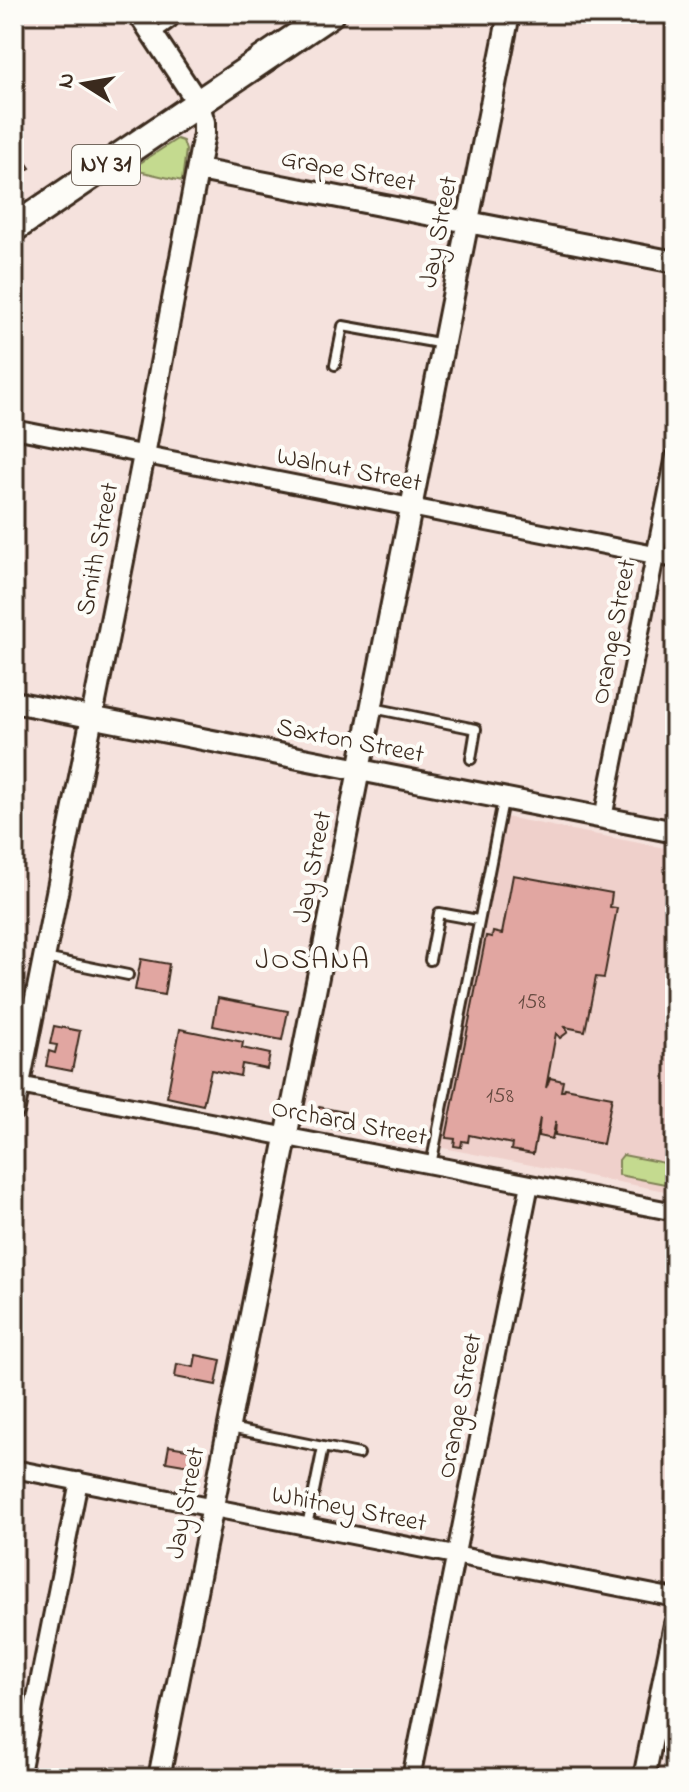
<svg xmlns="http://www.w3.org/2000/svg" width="689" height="1792" viewBox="0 0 689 1792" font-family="'Indie Flower',sans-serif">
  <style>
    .built { fill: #efd0cb }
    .green { fill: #c4da8f; stroke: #808256; stroke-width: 2 }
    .building { fill: #e1a6a1; stroke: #3b2a1e; stroke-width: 2 }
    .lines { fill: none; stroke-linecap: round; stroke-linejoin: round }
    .service-casing { stroke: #3b2a1e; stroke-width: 14 }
    .minor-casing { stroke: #3b2a1e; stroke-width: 22 }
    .tertiary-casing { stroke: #3b2a1e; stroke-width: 26 }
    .primary-casing { stroke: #3b2a1e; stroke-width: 32 }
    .service { stroke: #fdfcf7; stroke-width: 8 }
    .minor { stroke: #fdfcf7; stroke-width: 16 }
    .tertiary { stroke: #fdfcf7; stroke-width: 20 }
    .primary { stroke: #fdfcf7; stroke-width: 26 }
    .labels { text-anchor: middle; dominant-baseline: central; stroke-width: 8; stroke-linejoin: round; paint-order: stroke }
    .number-label { font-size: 22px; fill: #64493f }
    .shield { fill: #fdfcf7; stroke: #75695f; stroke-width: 2 }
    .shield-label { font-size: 24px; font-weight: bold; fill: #3b2a1e }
    .street-label { font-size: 26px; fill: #3b2a1e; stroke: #fdfcf7 }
    .neighbourhood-label { font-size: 28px; letter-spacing: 2px; fill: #3b2a1e; stroke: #fdfcf7 }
  </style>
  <rect width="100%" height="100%" fill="#f5e2dd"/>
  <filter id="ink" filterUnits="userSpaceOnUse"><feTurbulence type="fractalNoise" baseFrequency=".0125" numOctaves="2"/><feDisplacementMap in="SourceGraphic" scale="16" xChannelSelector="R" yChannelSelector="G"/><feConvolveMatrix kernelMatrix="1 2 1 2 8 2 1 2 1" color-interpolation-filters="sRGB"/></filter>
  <g filter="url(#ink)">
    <path class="built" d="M506 817 675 850V1193L438 1147Z"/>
    <path class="green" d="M177 139 183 141 186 150 182 181 134 170V167Z
      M623 1155 675 1165V1186L619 1175V1160Z"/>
    <path class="building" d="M23 158 30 168 14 178V164Z
      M513 875 612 893 610 907 617 908 604 978 596 977 585 1031 565 1027 568 1032 560 1038 556 1033 546 1088 550 1078 563 1081 561 1091H564L565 1088 612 1097 603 1144 555 1135 556 1121 552 1139 538 1136 540 1118 533 1154 511 1150 512 1144 469 1135 468 1142 462 1141 461 1147 454 1146 455 1139 446 1138 486 936 492 937 493 932 502 934Z
      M141 959 169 964 164 995 135 990Z
      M218 998 288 1011 282 1040 213 1026Z
      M54 1026 80 1031 72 1071 46 1066 49 1051 55 1053 57 1045 50 1044Z
      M180 1029 243 1042 242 1048 270 1054 267 1069 242 1064 240 1076 211 1070 203 1105 167 1097Z
      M319 1107 354 1114 350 1132 316 1125Z
      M196 1355 221 1360 216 1385 175 1377 177 1364 194 1367Z
      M169 1446 199 1451 196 1467 166 1462Z"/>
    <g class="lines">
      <g class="service-casing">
        <path id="service" d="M650 14 657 16
          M154 35 172 22 177 14
          M335 365 343 326 444 344
          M373 708 476 729 471 759
          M45 958 128 975
          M430 960 439 913 478 920
          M431 1165 503 801
          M230 1428 323 1447 307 1526
          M323 1447 359 1454"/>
      </g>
      <g class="minor-casing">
        <path id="minor" d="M14 429 675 559
          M603 818 675 456
          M14 1084 675 1212
          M14 1469 675 1598
          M20 1778 79 1481
          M411 1778 530 1184"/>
      </g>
      <g class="tertiary-casing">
        <path id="tertiary" d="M199 170 675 262
          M14 702 675 832
          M14 1109 144 455 204 134V122L198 103 139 14
          M159 1778 509 14
          M644 1778 675 1624"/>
      </g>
      <g class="primary-casing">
        <path id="primary" d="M14 228 330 14"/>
      </g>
      <use href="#service" class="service"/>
      <use href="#minor" class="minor"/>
      <use href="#tertiary" class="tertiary"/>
      <use href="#primary" class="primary"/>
    </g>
  </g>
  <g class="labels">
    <g class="number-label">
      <text x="532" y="1003">158</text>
      <text x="500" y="1097">158</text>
    </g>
    <rect class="shield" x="72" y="145" width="68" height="40" rx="6"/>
    <g class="shield-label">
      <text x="106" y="165">NY 31</text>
    </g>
    <g class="street-label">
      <text transform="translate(348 172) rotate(11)">Grape Street</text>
      <text transform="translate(440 232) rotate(-79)">Jay Street</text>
      <text transform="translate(349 471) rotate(11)">Walnut Street</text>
      <text transform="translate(99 549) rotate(-79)">Smith Street</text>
      <text transform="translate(615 632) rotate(-79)">Orange Street</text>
      <text transform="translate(350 742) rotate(11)">Saxton Street</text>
      <text transform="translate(314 867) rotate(-79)">Jay Street</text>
      <text transform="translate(349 1124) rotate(11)">Orchard Street</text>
      <text transform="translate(461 1406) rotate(-79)">Orange Street</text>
      <text transform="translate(187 1503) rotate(-79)">Jay Street</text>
      <text transform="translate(349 1510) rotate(11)">Whitney Street</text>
    </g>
    <g class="neighbourhood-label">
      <text x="313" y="961">JOSANA</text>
    </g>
  </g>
  <rect width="689" height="1792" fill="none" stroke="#fdfcf7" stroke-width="48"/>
  <rect x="24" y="24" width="641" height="1744" fill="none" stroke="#3b2a1e" stroke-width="3" filter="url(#ink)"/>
  <g transform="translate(84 84) rotate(281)" stroke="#fdfcf7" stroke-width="6" paint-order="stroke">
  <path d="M0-6L14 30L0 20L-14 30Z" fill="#3b2a1e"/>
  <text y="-12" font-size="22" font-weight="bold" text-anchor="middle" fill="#3b2a1e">N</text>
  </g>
</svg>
